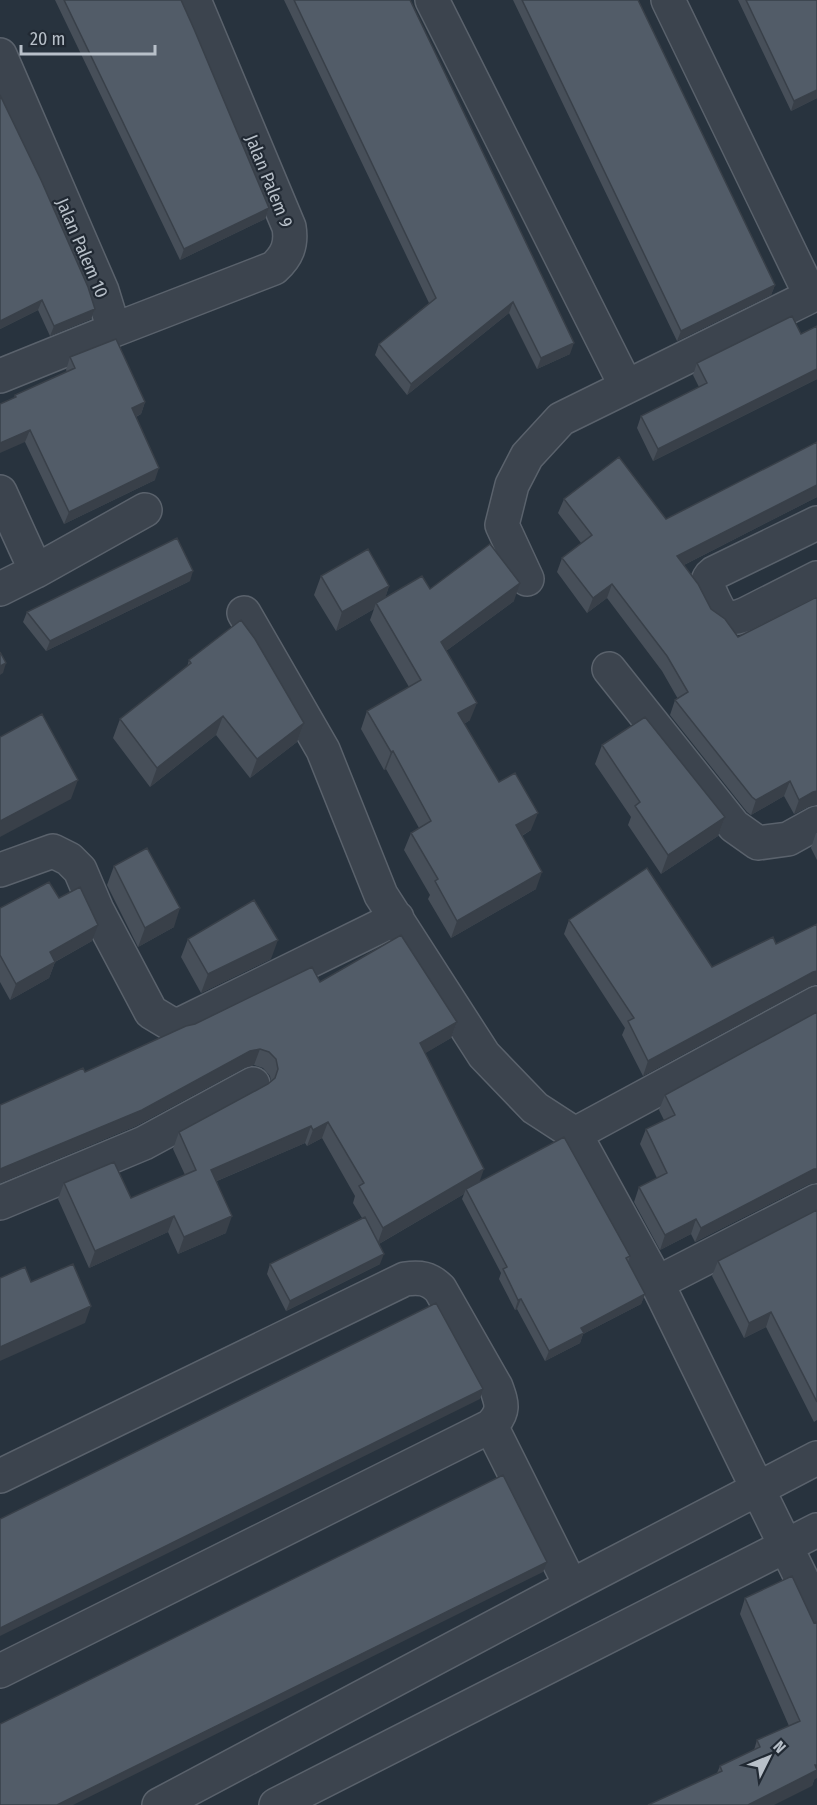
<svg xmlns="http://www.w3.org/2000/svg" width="817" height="1805" viewBox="0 0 817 1805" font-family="'Fira Sans Condensed',sans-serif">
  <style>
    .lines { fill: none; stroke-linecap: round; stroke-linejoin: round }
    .minor-casing { stroke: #5a626c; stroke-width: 36 }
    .minor { stroke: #3c444e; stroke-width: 33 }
    .wall { fill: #474f59 }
    .shaded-wall { fill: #394049 }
    .building { fill: #525c68; stroke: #394049; stroke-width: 1.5 }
    .labels { text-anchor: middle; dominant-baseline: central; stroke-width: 4.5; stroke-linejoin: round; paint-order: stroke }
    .street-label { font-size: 18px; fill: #b8c0c9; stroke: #212933 }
  </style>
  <rect width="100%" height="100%" fill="#28333e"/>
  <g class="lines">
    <g class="minor-casing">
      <path id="minor" d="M432 0 626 386
        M668 0 811 296
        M0 55 102 291 114 330 0 376
        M114 330 274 268C287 256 292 245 289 227L194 0
        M0 492 36 571
        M817 523 714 573C710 576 707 580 708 585 709 591 719 613 723 615 731 620 739 617 746 614L817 578
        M527 579 502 525 512 485 527 456 561 419 817 293
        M0 589 36 571 145 510
        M244 613 323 750 381 895 484 1055 535 1108 575 1134
        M609 669 734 826 758 843 788 839 817 823
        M0 870 53 851 69 859 80 870 97 910 151 1012 171 1024H181L397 918
        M817 1003 575 1134 657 1283 817 1610
        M0 1203 144 1143 253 1084
        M657 1283 817 1201
        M491 1426 571 1586
        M0 1476 405 1279C420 1277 429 1278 440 1289L496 1387C502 1404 505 1411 491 1426L0 1671
        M159 1805 571 1586 817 1458
        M276 1805 817 1530"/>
    </g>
    <use href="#minor" class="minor"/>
  </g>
  <path class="wall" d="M55 0H181L269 208 265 219 180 260Z
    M284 0H410L570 354 537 369 509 313 407 395 375 355 379 344 429 303Z
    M513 0H638L775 285 771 295 677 341Z
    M738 0H817V98L791 111Z
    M0 95 95 309 91 319 50 336 38 310 0 329Z
    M817 326V379L653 461 637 428 641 416 699 387 693 375 697 363 801 334Z
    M70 357 145 402 141 414 136 417 155 480 64 524 25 442 14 398 15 395 67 372 66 370Z
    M817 442V497L684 565 808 807 794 814 784 796 751 815 747 812 670 715 675 700 678 699 662 671 607 598 587 613 557 572 562 558 581 543 558 513 564 499 666 519Z
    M321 576 389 586 385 598 430 589 514 601 446 651 470 720 464 724 499 782 531 830 522 836 536 889 451 938 428 899 430 895 404 850 411 833 419 828 386 769 384 770 361 729 367 711 409 687 370 620 374 609 336 631 314 595Z
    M190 581 46 651 23 622 27 612Z
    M189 660 304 723 297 742 250 778 216 735 150 787 113 738 120 719 187 667Z
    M602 745 725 817 718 836 661 874 628 825 631 817 595 764Z
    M816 833H817V860L811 848Z
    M114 866 174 927 138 947 107 885Z
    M59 898 92 941 55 962 49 978 10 1000 0 982V908Z
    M569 920 712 967 776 944 817 924V984L808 987 643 1076 622 1035 625 1028 564 934Z
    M188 939 271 959 201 993 181 957Z
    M320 982 457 1022 451 1038 425 1053 479 1181 630 1256 628 1262 645 1294 641 1304 583 1334 580 1343 545 1361 517 1309 515 1310 499 1279 501 1273 462 1199 464 1194 379 1244 380 1264 286 1311 267 1274 270 1264 362 1218 353 1203 355 1196 322 1138 307 1146 305 1143 217 1181 226 1233 178 1254 168 1232 89 1268 58 1199 64 1183 131 1198 185 1175 173 1149 179 1132 268 1084 271 1081 270 1076 263 1068 254 1065 244 1068 136 1126 0 1183V1105L85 1072 195 1024Z
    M817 1012V1183L809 1184 695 1242 691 1234 660 1250 634 1202 639 1187 657 1178 640 1144 646 1129 664 1120 659 1110 665 1095Z
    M817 1210V1420L814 1422 766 1327 744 1338 712 1276 718 1261Z
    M792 1576 814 1780 812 1786 717 1773 720 1766 754 1750 757 1740 789 1726 740 1614 745 1598Z"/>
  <path class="shaded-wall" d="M817 90V98L791 111 794 101Z
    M269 208 265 219 180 260 184 249Z
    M775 285 771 295 677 341 681 331Z
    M42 300 38 310 0 329V321Z
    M513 302 509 313 407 395 411 384Z
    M95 309 91 319 50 336 54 326Z
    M574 343 570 354 537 369 541 358Z
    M817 369V379L653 461 658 449Z
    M145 402 141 414 128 420 132 408Z
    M30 430 25 442 0 453V443Z
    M159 468 155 480 64 524 69 512Z
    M817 485V497L672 571 677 556Z
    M193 571 190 581 46 651 50 641Z
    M520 583 514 601 435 659 441 642Z
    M612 584 607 598 587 613 593 598Z
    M389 586 383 605 376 603 374 609 336 631 342 612Z
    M6 663 3 673 0 675V666Z
    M477 703 470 720 452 731 458 713Z
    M223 716 216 735 150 787 157 768Z
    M304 723 297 742 250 778 257 759Z
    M393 751 386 769 384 770 391 752Z
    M78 780 71 799 0 837V821Z
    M790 781 784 796 751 815 756 800Z
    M817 791V805L808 807 794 814 799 800 813 792Z
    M538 813 531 830 509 843 516 825Z
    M725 817 718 836 661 874 668 855Z
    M542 872 536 889 451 938 457 921Z
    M180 908 174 927 138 947 145 928Z
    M98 925 92 941 44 968 50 952Z
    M278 940 271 959 201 993 208 974Z
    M55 962 49 978 10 1000 16 984Z
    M817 971V984L808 987 643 1076 648 1061 813 972Z
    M457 1022 451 1038 414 1060 420 1043Z
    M260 1049 254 1065 244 1068 136 1126 0 1183V1169L250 1051Z
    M328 1122 322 1138 307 1146 313 1130Z
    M311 1126 305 1143 205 1186 211 1170Z
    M484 1169 478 1186 466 1189 464 1194 377 1245 383 1228Z
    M814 1169H817V1183L809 1184 695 1242 701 1228Z
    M174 1216 168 1232 89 1268 95 1251Z
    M232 1216 226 1233 178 1254 184 1237Z
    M696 1219 691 1234 660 1250 665 1235Z
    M384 1254 380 1264 286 1311 290 1301Z
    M645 1294 641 1304 583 1334 580 1343 545 1361 549 1351 581 1328Z
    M521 1299 517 1309 515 1310 518 1300Z
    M91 1306 85 1323 0 1361V1347Z
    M771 1312 766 1327 744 1338 749 1323Z
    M483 1389 480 1399 0 1636V1628Z
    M547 1562 543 1572 73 1805H57Z
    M817 1765V1778L814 1780 812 1786 774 1805H748Z"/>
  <path class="building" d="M64 0H181L194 29 269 208 184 249Z
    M294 0H410L574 343 541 358 513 302 411 384 379 344 436 298Z
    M522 0H638L775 285 681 331Z
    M746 0H817V90L794 101Z
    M0 95 41 180 88 287 95 309 54 326 42 300 0 321Z
    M792 316 801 334 817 326V369L658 449 641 416 707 383 697 363Z
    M116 339 145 402 132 408 159 468 69 512 30 430 0 443V404L16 397 15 395 75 368 70 357Z
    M817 442V485L677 556 698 584 711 609 725 619 738 637 817 597V791L813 792 799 800 790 781 756 800 752 797 675 700 688 692 667 656 612 584 593 598 562 558 592 535 564 499 619 457 666 519Z
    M177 538 193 571 50 641 27 612Z
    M490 544 520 583 441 642 477 703 458 713 499 782 515 773 538 813 516 825 542 872 457 921 435 881 438 879 411 833 431 821 393 751 391 752 367 711 421 680 376 603 422 576 430 589Z
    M368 549 389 586 342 612 321 576Z
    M241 620 255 639 304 723 257 759 223 716 157 768 120 719 191 663 189 660Z
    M0 652 6 663 0 666Z
    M42 714 78 780 0 821V737Z
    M645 717 725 817 668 855 635 806 640 802 602 745Z
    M147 848 180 908 145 928 114 866Z
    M647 868 712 967 773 937 776 944 817 924V971L813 972 648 1061 628 1021 634 1018 569 920Z
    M49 882 59 898 80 887 98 925 50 952 55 962 16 984 0 955V908Z
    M254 900 278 940 208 974 188 939Z
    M401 935 457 1022 420 1043 484 1169 383 1228 359 1186 364 1183 328 1122 313 1130 311 1126 211 1170 232 1216 184 1237 174 1216 95 1251 64 1183 114 1162 131 1198 196 1170 179 1132 268 1084 275 1078 278 1069 276 1059 269 1052 260 1049 250 1051 142 1110 0 1169V1105L83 1068 85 1072 186 1026 195 1024 312 967 320 982Z
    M817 1012V1169H814L701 1228 696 1219 665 1235 639 1187 667 1173 646 1129 675 1115 665 1095Z
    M564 1137 630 1256 626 1258 645 1294 581 1328 584 1333 549 1351 521 1299 518 1300 503 1269 507 1267 466 1189Z
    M817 1210V1402L771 1312 749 1323 718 1261Z
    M365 1217 384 1254 290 1301 270 1264Z
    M73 1264 91 1306 0 1347V1278L25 1267 31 1282Z
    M436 1303 483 1389 0 1628V1519Z
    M503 1475 547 1562 57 1805H0V1724Z
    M792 1576 814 1623 817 1622V1765H815L817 1770 748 1805H648L722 1771 720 1766 760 1747 757 1740 800 1721 745 1598Z"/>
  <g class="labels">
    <g class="street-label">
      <text transform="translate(269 181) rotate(68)">Jalan Palem 9</text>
      <text transform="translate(82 248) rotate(67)">Jalan Palem 10</text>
    </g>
  </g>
  <g transform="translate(769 1757) rotate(47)" stroke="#212933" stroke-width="4.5" paint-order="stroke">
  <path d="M0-4.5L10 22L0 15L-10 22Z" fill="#b8c0c9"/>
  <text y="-9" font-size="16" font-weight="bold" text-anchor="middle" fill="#b8c0c9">N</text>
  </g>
  <path d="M21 45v9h134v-9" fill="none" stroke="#b8c0c9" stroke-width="3"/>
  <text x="30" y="45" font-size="18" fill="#b8c0c9" stroke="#212933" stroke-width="4.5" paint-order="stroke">20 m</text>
</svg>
